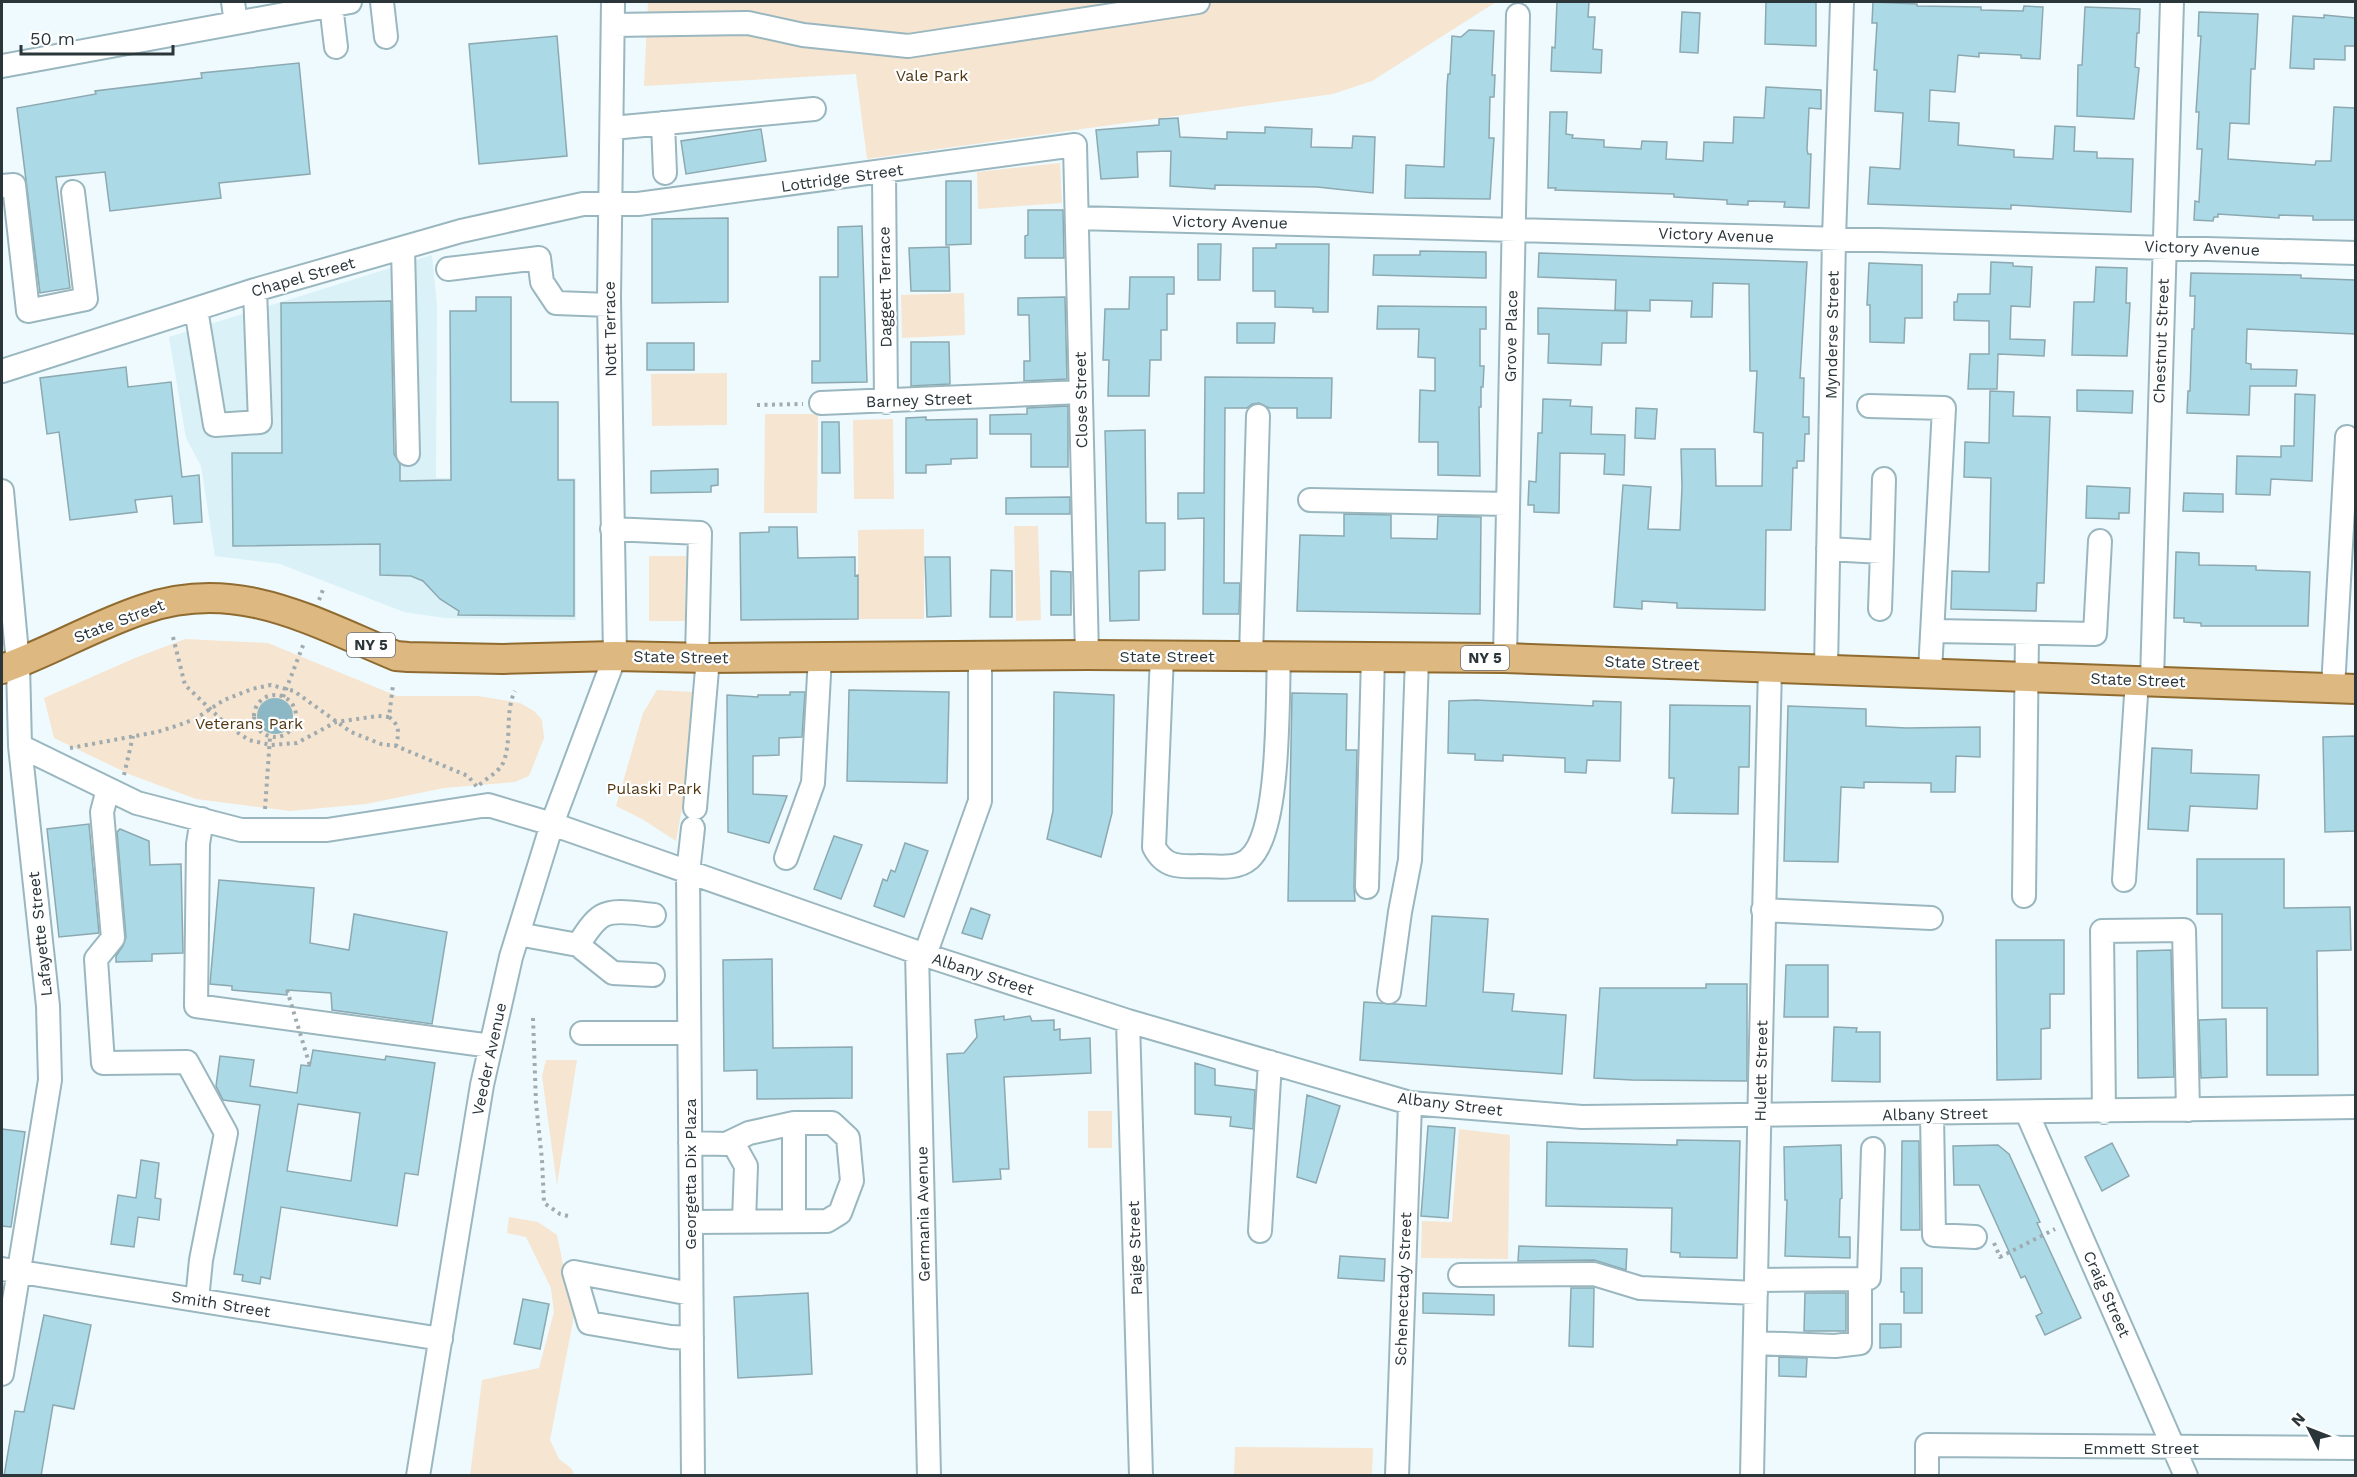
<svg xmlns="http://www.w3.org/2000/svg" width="2357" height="1477" viewBox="0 0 2357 1477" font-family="'Work Sans',sans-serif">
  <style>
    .built { fill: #d9f1f7 }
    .green { fill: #f6e5d0 }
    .water { fill: #8cb8c5 }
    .building { fill: #abd9e5; stroke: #8ca9b1; stroke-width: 1.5; fill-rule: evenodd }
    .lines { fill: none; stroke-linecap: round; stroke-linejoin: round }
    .minor-casing { stroke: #9ab7bf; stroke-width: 26 }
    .major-casing { stroke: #906b30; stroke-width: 32 }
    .path { stroke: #9fabaf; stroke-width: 4; stroke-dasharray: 3 4.5; stroke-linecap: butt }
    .minor { stroke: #fff; stroke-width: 22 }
    .major { stroke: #ddb880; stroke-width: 28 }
    .path-bridge { stroke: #9fabaf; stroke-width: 4; stroke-dasharray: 3 4.5; stroke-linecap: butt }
    .labels { text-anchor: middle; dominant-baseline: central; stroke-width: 4.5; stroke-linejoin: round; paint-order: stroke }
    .shield { fill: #fff; stroke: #6b7275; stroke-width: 1.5 }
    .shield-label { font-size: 15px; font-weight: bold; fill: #2b363a }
    .park-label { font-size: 16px; fill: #523812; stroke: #fff }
    .street-label { font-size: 16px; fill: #2b363a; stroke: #fff }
  </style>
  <rect width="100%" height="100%" fill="#eefafe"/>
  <path class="built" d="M432 255 437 306 436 478H576V620L445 618 404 612 280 564 215 556 201 466 186 438 169 337Z"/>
  <path class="green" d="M648 2H1496L1372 81 1333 94 867 159 856 74 644 86Z
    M1060 163 1062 203 978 209 977 172Z
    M964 293 965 335 902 338 901 295Z
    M727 373V425L652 426 651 374Z
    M765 414H818L817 513H764Z
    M893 419 894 499H854L853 420Z
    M1014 526H1038L1041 620 1016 621Z
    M924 529V619H858V530Z
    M649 556H686L685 621H649Z
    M185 639 268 643 397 696H478L520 703 534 711 542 720 544 738 529 776 515 782 444 788 366 804 290 811 196 799 131 775 54 738 44 698 135 658Z
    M657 690 693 692 690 765 676 841 642 819 616 806 643 713Z
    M546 1060H577L557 1185 542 1076Z
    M1088 1111H1112V1148H1088Z
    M1459 1129 1510 1135 1508 1259 1421 1258 1422 1221 1452 1222Z
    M509 1217 538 1222 557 1235 574 1316 550 1440 559 1459 572 1469 574 1475 470 1476 482 1380 539 1368 554 1312 551 1288 526 1237 507 1233Z
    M1235 1447 1373 1448 1372 1475H1234Z"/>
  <path class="water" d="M257 716a18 18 0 1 1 36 0a18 18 0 1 1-36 0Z"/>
  <path class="building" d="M1557 2H1589L1588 17H1595L1593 49 1602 50 1601 73 1551 71 1552 47 1555 48Z
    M1766 2H1816V46L1765 44Z
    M1873 2 1917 4V6L1981 7V10L2023 11 2024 6 2043 7 2040 59 2021 58V55L1979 53V57L1958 55 1955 92 1930 90 1929 121 1959 123 1958 145 2014 150V157L2053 159 2055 126 2075 127 2074 151 2097 152V158L2133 159 2131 212 2011 205V209L1868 204 1870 167 1900 169 1903 113 1875 111 1877 70H1874L1877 23H1872Z
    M2085 7 2140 9 2139 33H2137L2135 67 2139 68 2134 119 2077 116 2078 65H2082Z
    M1682 12 1700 13 1698 53 1680 52Z
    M2199 12 2258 14 2255 69H2251L2249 124 2230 123 2228 159 2315 165 2316 161H2331L2334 107 2355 108V220H2313V216L2279 215V218L2218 214V217H2214L2213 221 2194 220 2195 201 2199 202 2202 149H2197L2199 112H2196L2201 36H2198Z
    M2324 15 2355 18V46H2345V60L2314 59V69L2290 68 2293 16 2324 18Z
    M1469 30 1494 31 1492 75H1495L1494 97H1490L1489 138H1494L1490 199 1405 198 1406 165 1444 167 1447 86 1448 74H1450L1452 36 1461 37Z
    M557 36 567 156 479 164 469 44Z
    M299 63 310 174 219 183 221 198 110 211 105 172 56 177 70 288 40 293 17 108 96 94 95 91 202 78 201 73Z
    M1766 87 1821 90V109L1809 108 1807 150 1808 154H1811L1809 208 1784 207 1785 202 1748 201V205L1727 204V200L1674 197V194L1555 190 1556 188H1548L1550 112H1567L1566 134 1573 135 1572 138 1604 140V147L1641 149 1642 141 1667 142 1666 159 1703 161 1704 142 1733 143 1734 117 1764 118Z
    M1178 118 1180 137 1227 139V132L1265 133V127L1312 129 1311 147 1352 148 1353 136 1375 137 1373 193 1317 187 1215 185V189L1170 186 1171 151 1137 152 1138 177 1101 179 1096 130 1159 125V119Z
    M761 129 766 161 686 174 681 141Z
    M946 181H971V244L946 245Z
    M1028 210H1063L1064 258H1025V236L1028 235Z
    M728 218V302L652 303V219Z
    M862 226 867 382 812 383V361H820V277H838V227Z
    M1198 244H1221L1220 280H1198Z
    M1276 244H1329L1328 312H1313V308L1275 307V291H1253V248H1276Z
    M949 247 950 291H911L909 248Z
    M1420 251 1486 252V278L1373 275 1374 255H1420Z
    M1539 253 1807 262 1800 378H1804L1803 417H1809V434H1805L1804 461H1797V468H1793L1791 530H1766L1765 610 1677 608V603L1642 601V609L1614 607 1623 485 1651 487 1648 529 1680 530 1682 487 1681 449H1715L1716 486H1762L1763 433 1754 432 1757 371H1750L1749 284 1713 283 1712 317H1691L1692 301 1650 300V311L1615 310 1616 280 1538 277Z
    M1991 262 2013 263V266L2032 267 2030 307 2011 306 2010 339 2045 340 2044 356 1998 354 1997 389H1968L1970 354H1989V321L1954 320V302H1957L1958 294H1990Z
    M1869 263 1922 265V318H1905L1904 343 1870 342V305H1867Z
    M2096 267 2127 268 2126 303H2130L2127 356 2072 355 2074 302H2094Z
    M2191 273 2301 275V278L2355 280V334L2247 329 2246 363 2251 364V369L2297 370 2296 386H2250L2249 415 2187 413 2188 391H2190L2192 329H2194L2195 296H2190Z
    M1130 277H1174V294H1167V330H1161V360H1150L1149 396H1108L1109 360H1103L1105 309H1129Z
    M476 297H511V402H558V480H574V616L458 615 459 611 440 599 423 581 411 576 380 575V544L233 546 232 453H282L281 303 391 301 394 454 400 464V481L451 480 450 311H476Z
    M1065 297 1067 379 1024 381V361H1030L1029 315H1018V298Z
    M1378 306 1486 307V329H1480V366H1484L1483 387H1481V407H1479L1480 476 1438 475V442H1419L1420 390 1435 391V358L1418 357 1419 329H1377Z
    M1538 308 1627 311 1626 343H1602L1601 365 1548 363 1549 334H1538Z
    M1237 323H1275L1274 343H1237Z
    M911 342H949L950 384 911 386Z
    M647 343H694V370H647Z
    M126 367 128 387 171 382 182 477 199 475 202 522 174 524 172 496 135 500 137 512 70 520 59 432 47 434 40 378Z
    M1205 377 1332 378 1331 418H1297V408H1269L1259 403 1252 404 1247 408H1225L1224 583H1240L1239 614H1203L1204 518 1178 519V493H1204Z
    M2077 390 2133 391 2132 413 2077 411Z
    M1990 391 2014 392 2013 416 2050 417 2044 583H2037L2036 611 1951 609 1952 571 1989 572 1991 478 1964 477 1965 442 1989 443Z
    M2295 394 2315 395 2312 481 2271 479 2270 495 2236 494 2237 456 2281 457V446H2294Z
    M1543 399 1571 400 1570 406 1592 407 1591 434 1625 435 1624 475 1604 474 1605 454 1560 453 1559 513 1534 512V505H1528L1529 481 1536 482 1538 433H1542Z
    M1068 406V467H1031V434H990V415L1027 414V408Z
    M1636 408 1657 409 1655 439 1635 438Z
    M926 417V420L977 419V458L951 459V464L926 465V473H906V418Z
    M822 422H839L840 473H822Z
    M1145 430 1146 523H1165V570L1139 571V620L1110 621 1105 431Z
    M718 469V485L711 486V492L651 493V471Z
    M2087 486 2130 488 2129 513H2119V519L2086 518Z
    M2184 493 2223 494V512L2183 511Z
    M1070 497V514H1006V498Z
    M1344 514 1391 515V538L1437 539 1438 516 1481 517 1480 614 1297 611 1300 535 1344 536Z
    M769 527H797L798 558 855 557V576L858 575V619L741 620 740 533 769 532Z
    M2176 552 2199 553V565L2256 566V570L2310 572 2308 626H2201V623L2184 622V618H2174Z
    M925 557H950L951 616 927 617Z
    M991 570 1012 571V617H990Z
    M1051 571 1071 572V615H1051Z
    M849 690 949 692 947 783 847 781Z
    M790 692H805L802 737 779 738V755L753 756V794L787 796 769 843 728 832 727 695 758 697V695H790Z
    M1054 692 1114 695 1112 813 1101 857 1047 839 1053 811Z
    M1292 693 1347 694 1346 750H1357L1354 887 1355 901H1288Z
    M1476 700 1593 706V701L1621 702 1620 761 1587 760 1586 773 1565 772V758L1503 755V761L1475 760V754L1448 753 1449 701Z
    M1670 705 1750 706 1749 767H1739L1738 814 1672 813 1674 778H1669Z
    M1788 706 1866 709V726L1906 728 1980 727V757L1956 756 1955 792H1931V783L1864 782V788L1841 787 1838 862 1784 861Z
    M2355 736V831L2325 832 2323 737Z
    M2152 748 2192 750 2191 773 2259 775 2257 809 2190 806 2188 831 2148 829Z
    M89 824 99 933 59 937 47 829Z
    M120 829 149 841 150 865 181 864 183 953 152 954V961L116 962V956L123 946 126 937 117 832Z
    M834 836 862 845 841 899 814 889Z
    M905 843 928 851 904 917 874 906 883 879 887 881 891 870 895 872Z
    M2197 859H2284V908L2350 907 2351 950 2317 951 2318 1075H2267V1008H2222V914H2197Z
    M219 880 314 888 310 943 349 950 354 914 447 932 432 1024 332 1010 331 993 287 990V995L232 990V986L210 984Z
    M971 908 990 915 982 939 962 933Z
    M1432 916 1488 919 1483 992 1514 994 1512 1011 1566 1015 1562 1074 1360 1060 1364 1002 1426 1006Z
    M1996 940H2064V994H2050V1028L2041 1029V1079L1997 1080Z
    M2171 950 2174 1077 2138 1078 2137 951Z
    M772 959 773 1048 852 1047V1098L757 1099V1070L724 1071 723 960Z
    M1786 965H1828V1017H1784Z
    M1706 984H1747V1081L1632 1080 1594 1078 1600 988H1706Z
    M1004 1016V1020L1030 1016 1032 1021 1054 1020V1030L1060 1029V1040L1090 1038 1091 1073 1004 1077 1009 1169H1000L1001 1179 953 1182 947 1054 964 1053 977 1037 975 1020Z
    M2226 1019 2227 1077 2201 1078 2199 1020Z
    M1834 1027 1857 1028 1856 1032H1880V1082L1832 1081Z
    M313 1050 385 1060 386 1056 435 1063 418 1175 405 1173 397 1226 281 1207 270 1279 261 1277 260 1284 242 1281 243 1275 234 1274 260 1105 223 1100 216 1086 220 1056 254 1060 250 1086 297 1093 301 1065 310 1066ZM298 1104 360 1113 351 1181 287 1171Z
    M1195 1063 1215 1069V1085L1255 1090 1253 1129 1230 1126 1231 1117 1195 1114Z
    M1307 1095 1340 1106 1316 1183 1297 1177Z
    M1428 1126 1455 1128 1448 1218 1421 1216Z
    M2 1129 25 1132 11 1227 2 1226Z
    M1677 1140 1740 1141 1737 1258 1680 1257V1253L1671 1252 1672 1208 1546 1206 1547 1142 1677 1145Z
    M1902 1141H1919L1920 1230H1901Z
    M2112 1143 2129 1176 2102 1191 2085 1157Z
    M1841 1145 1842 1198 1840 1199 1839 1237H1850V1258L1785 1256 1787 1200H1785L1784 1147Z
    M1998 1145 2009 1154 2040 1222 2037 1223 2081 1318 2045 1335 2036 1316 2042 1313 2025 1276 2021 1278 1979 1185H1954L1953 1146Z
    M141 1160 159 1163 155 1198 161 1199 159 1220 138 1217 134 1247 111 1244 118 1195 136 1198Z
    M1519 1246 1627 1249 1626 1270 1594 1260 1518 1261Z
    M1340 1256 1385 1259 1384 1281 1338 1278Z
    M1901 1268H1922V1313H1904V1292H1901Z
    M1571 1288H1594L1593 1347 1569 1346Z
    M808 1293 812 1374 738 1378 734 1297Z
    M1423 1293 1494 1295V1315L1423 1313Z
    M1805 1293H1846V1331H1804Z
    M523 1299 549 1304 540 1349 514 1344Z
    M44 1315 91 1325 74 1409 53 1405 41 1476H4L15 1411 24 1412Z
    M1880 1324H1901V1347L1880 1348Z
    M1779 1357 1807 1358 1806 1377 1779 1376Z"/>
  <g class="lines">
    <g class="minor-casing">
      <path id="minor" d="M233 2 236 23
        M382 2 386 37
        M331 5 336 47
        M613 25 748 23 803 35 908 46 1198 2
        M2 66 350 2
        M663 123 665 173
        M612 128 814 109
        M884 173 886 402
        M2 186 14 185 28 311 86 299 73 192
        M1077 218 2356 253
        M403 249 408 454
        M448 269 539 258 542 282 556 303 609 305
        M196 309 215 425 260 422 255 290
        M2 371 255 290 461 231 583 204H638L1075 145 1087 655
        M821 403 1081 392
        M1869 406 1944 408 1930 672
        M2 491 18 664 20 746 48 1006 50 1080 2 1374
        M1310 500 1508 504
        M612 529 700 533 697 657
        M1828 549 1882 552 1884 479
        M1880 609 1882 552
        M1933 631 2095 634 2100 541
        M1162 655 1154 847C1164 867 1179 867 1200 866 1215 866 1237 870 1249 859 1281 832 1277 699 1279 656
        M1251 656 1258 416
        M1505 658 1518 15
        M1826 669 1834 238 1842 2
        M2152 680 2172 2
        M2333 688 2347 437
        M20 746 137 803 241 830H327L488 805 552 824 925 955 1128 1021 1410 1103 1582 1117 2356 1107
        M108 789 102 812 113 938 96 959 103 1063 187 1062 226 1133 201 1260 197 1300
        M695 808 708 658
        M202 819 198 844 196 1006 491 1046
        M786 858 813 783 820 657
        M2124 880 2137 680
        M1367 887 1373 657
        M2024 896 2027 633
        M1763 910 1931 918
        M518 934 578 945 613 973 653 975
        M578 945C584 936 592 922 602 916 615 908 639 914 654 915
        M917 952 929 1476
        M925 955 980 801V656
        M1389 992 1400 912 1410 860 1417 658
        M1128 1021 1141 1476
        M582 1033H689
        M2104 1112 2102 931 2184 930 2188 1110
        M2027 1113 2186 1476
        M1932 1114 1934 1235 1975 1237
        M732 1141 746 1166 744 1221
        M690 1143 726 1144 749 1133 794 1123H832L848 1138 852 1181 840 1213 827 1221 691 1222
        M794 1221V1123
        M1260 1231 1270 1062
        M2 1269 441 1339
        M1460 1275 1594 1274 1640 1288 1756 1293
        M1860 1279 1869 1278 1873 1149
        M691 1294 574 1272 589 1323 671 1337 692 1338
        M1755 1343 1835 1346 1860 1343V1279L1757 1280
        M418 1476 482 1085 511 957 552 824 615 656 609 298 613 2
        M693 1476 688 873 693 828
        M1397 1476 1410 1103
        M1752 1476C1758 1206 1762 937 1770 667
        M1927 1476V1445L2356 1448"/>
    </g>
    <g class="major-casing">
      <path id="major" d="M2 669C50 652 95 625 144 609 237 577 311 621 396 656L408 657 503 659 615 656 708 658 1087 655 1505 658 2356 689"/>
    </g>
    <path class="path" d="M757 405 803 404
      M319 600 324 587
      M173 637 185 685 229 727 249 740 271 745 297 743 336 722 378 716 389 717 393 685
      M254 716a21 21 0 1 1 42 0a21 21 0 1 1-42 0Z
      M283 697 304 643
      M389 717C400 726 399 732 396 746
      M70 748 157 732 179 725 195 719 224 700 252 689 271 685 294 691 351 732 381 744 396 746 468 776 477 787C484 780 497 773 502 765 513 744 504 712 515 691
      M124 775 133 736
      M265 809 270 737
      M533 1018 536 1103 542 1160 544 1203 560 1214 568 1216
      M1994 1243 2000 1257 2055 1229"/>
    <use href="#minor" class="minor"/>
    <use href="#major" class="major"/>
    <path class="path-bridge" d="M287 990 310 1066"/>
  </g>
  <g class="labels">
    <g class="shield">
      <rect x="347" y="633" width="48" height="24" rx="4.5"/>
      <rect x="1461" y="646" width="48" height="24" rx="4.5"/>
    </g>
    <g class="shield-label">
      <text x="371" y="645">NY 5</text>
      <text x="1485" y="658">NY 5</text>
    </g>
    <g class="park-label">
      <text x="932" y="75">Vale Park</text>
      <text x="249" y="723">Veterans Park</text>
      <text x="654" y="788">Pulaski Park</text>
    </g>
    <g class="street-label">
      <text transform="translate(842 178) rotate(-8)">Lottridge Street</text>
      <text transform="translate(1230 222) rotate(1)">Victory Avenue</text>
      <text transform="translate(1716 235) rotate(2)">Victory Avenue</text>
      <text transform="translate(2202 248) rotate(2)">Victory Avenue</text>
      <text transform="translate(303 277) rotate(-16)">Chapel Street</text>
      <text transform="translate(885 287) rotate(-91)">Daggett Terrace</text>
      <text transform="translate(610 329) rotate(-91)">Nott Terrace</text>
      <text transform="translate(1832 335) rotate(-89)">Mynderse Street</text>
      <text transform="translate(1511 336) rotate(-89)">Grove Place</text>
      <text transform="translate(2161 341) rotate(-88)">Chestnut Street</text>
      <text transform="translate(919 400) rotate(-2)">Barney Street</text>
      <text transform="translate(1081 400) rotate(-91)">Close Street</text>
      <text transform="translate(119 621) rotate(-21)">State Street</text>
      <text x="1167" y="656">State Street</text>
      <text transform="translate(681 657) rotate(1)">State Street</text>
      <text transform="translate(1652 663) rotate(2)">State Street</text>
      <text transform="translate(2138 680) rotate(2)">State Street</text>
      <text transform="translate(40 934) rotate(-96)">Lafayette Street</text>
      <text transform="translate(983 974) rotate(18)">Albany Street</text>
      <text transform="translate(489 1059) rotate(-78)">Veeder Avenue</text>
      <text transform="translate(1761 1071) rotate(-89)">Hulett Street</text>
      <text transform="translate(1450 1104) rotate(7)">Albany Street</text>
      <text transform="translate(1935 1114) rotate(-1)">Albany Street</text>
      <text transform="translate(690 1174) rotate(-90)">Georgetta Dix Plaza</text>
      <text transform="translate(923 1214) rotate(-91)">Germania Avenue</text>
      <text transform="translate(1135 1248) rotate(-92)">Paige Street</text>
      <text transform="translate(1403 1289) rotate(-88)">Schenectady Street</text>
      <text transform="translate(2107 1294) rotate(66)">Craig Street</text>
      <text transform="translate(221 1304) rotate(9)">Smith Street</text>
      <text x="2141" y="1448">Emmett Street</text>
    </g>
  </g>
  <rect width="2357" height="1477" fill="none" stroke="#2b363a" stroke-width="6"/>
  <g transform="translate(2309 1429) rotate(312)" stroke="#ffffff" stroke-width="4.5" paint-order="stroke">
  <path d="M0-4.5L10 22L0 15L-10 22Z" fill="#2b363a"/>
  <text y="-9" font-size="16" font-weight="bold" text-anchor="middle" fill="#2b363a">N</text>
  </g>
  <path d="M21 45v9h152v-9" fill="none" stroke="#2b363a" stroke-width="3"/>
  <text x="30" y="45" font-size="18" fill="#2b363a" stroke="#ffffff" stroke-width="4.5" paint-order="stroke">50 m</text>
</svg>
